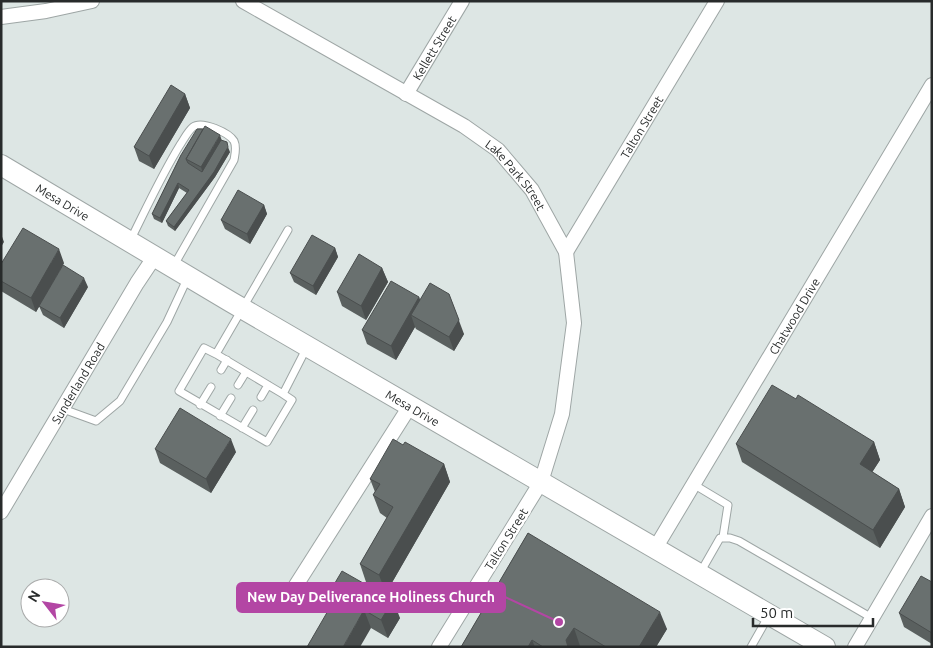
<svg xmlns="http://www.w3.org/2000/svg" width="933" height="648" viewBox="0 0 933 648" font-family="Ubuntu,sans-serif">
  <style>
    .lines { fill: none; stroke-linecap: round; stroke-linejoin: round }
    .lane-casing { stroke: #9ea6a5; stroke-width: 9 }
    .street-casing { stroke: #9ea6a5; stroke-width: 16 }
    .secondary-casing { stroke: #9ea6a5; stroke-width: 22 }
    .lane { stroke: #fff; stroke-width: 7 }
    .street { stroke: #fff; stroke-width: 14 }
    .secondary { stroke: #fff; stroke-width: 20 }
    .wall { fill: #5a605f }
    .shaded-wall { fill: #4a4e4e }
    .building { fill: #69706f; stroke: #4a4e4e }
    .labels { text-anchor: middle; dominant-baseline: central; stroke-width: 5; stroke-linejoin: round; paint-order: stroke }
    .street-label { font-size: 12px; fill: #282b2b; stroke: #fff }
    .leader { fill: none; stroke: #b346a4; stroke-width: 2 }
    .callout-dot { fill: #b346a4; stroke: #fff; stroke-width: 2 }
    .callout { fill: #b346a4; stroke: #b346a4; stroke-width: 2 }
    .callout-label { font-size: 14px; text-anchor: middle; font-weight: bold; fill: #fff }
  </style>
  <rect width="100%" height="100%" fill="#dde6e4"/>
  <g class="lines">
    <g class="lane-casing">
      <path id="lane" d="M288 230 216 354 283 394 306 349
        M130 241C146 209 161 176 180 145 184 139 188 131 193 127 202 120 229 133 234 141 237 147 235 154 234 160L173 267
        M216 354 204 348 179 391 267 442 292 400 283 394
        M221 370 227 360
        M238 385 246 372
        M261 397 268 385
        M200 405 211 387
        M63 409 96 421 120 401 167 322 188 277
        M220 416 231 398
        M242 428 253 410
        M693 484 728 505 723 537
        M700 573 720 538H730L739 541 872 618
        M751 647 768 617"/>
    </g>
    <g class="street-casing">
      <g id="street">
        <path id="s1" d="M243 1 464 126 498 150 532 190 566 252 574 323 562 414 541 482 439 647"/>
        <path d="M1 17 46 11 92 1"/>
        <path id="s2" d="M406 94 462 1"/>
        <path id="s3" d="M566 252 717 1"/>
        <path id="s4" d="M1 512 137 283 155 256"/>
        <path id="s5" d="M656 547 932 85"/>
        <path d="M286 601 410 406"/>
        <path d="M855 647 932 516"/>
      </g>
    </g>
    <g class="secondary-casing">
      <g id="secondary">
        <path id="s6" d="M1 165 231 302 825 647"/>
      </g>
    </g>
    <use href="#lane" class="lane"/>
    <use href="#street" class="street"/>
    <use href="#secondary" class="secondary"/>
  </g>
  <path class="wall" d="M185 94 190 108 154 169 139 161 134 147Z
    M230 152 215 177 175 231 168 226 166 221 187 193 179 188 162 223 154 219 152 214 181 155Z
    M264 205 267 214 250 244 225 229 221 220Z
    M335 248 338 257 316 295 294 282 290 273Z
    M64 263 36 312 1 291V264Z
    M382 268 388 282 366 320 342 306 337 292Z
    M88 287 64 328 43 315 39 306Z
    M419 297 420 300 464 334 454 351 416 329 415 327 396 360 367 344 362 330Z
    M796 399 874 442 880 460 872 472 899 489 905 507 880 548 742 462 736 444Z
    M403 445 444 464 450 482 386 593 366 582 360 564 387 518 380 513 373 495 375 492 370 479Z
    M155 449 236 452 211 493 160 463Z
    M528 533 667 629 656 647H582L580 646V647H461Z
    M932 582V644L904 627 899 613Z
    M329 593 400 618 388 638 371 628 333 602Z"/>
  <path class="shaded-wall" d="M185 94 190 108 154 169 149 156Z
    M220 135 223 144 204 177 201 167Z
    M228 147 230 152 215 177 175 231 174 227Z
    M178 183 179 188 162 223 160 218Z
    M264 205 267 214 250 244 247 234Z
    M1 234 4 242 1 247Z
    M335 248 338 257 316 295 313 286Z
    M59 249 64 263 36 312 31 298Z
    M382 268 388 282 366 320 361 306Z
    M84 278 88 287 64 328 60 318Z
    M449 294 464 334 454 351 449 337Z
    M419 297 424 311 411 315 415 327 396 360 391 346Z
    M231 439 236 452 211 493 206 479Z
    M874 442 880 460 866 482 860 464Z
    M444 464 450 482 386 593 379 575Z
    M899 489 905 507 880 548 873 530Z
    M393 600 400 618 388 638 381 620Z
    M364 610 371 628 360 647H343Z
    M660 612 667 629 656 647H639Z
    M574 628 580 646V647H568L566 640Z
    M532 640 535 647H528Z"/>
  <path class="building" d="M171 85 185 94 149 156 134 147Z
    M205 126 220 135 201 167 186 159Z
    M197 129H203L186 159 188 163 202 172 221 140 227 142 228 147 214 172 174 227 166 221 189 190 178 183 160 218 152 214 181 155Z
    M238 190 264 205 247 234 221 220Z
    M23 228 59 249 31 298 1 281V264Z
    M312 235 335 248 313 286 290 273Z
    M359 254 382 268 361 306 337 292Z
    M63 265 84 278 60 318 39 306Z
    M391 281 419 297 391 346 362 330Z
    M430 283 449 294 459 320 449 337 411 315Z
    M772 385 796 399 798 395 874 442 860 464 899 489 873 530 736 444Z
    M180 408 231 439 206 479 155 449Z
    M393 439 403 445 405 442 444 464 379 575 360 564 393 507 373 495 380 484 370 479Z
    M528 533 660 612 639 647H606L574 628 566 640 568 647H543L532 640 528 647H461Z
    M342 571 393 600 381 620 364 610 343 647H307L336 597 329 593Z
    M921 576 932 582V633L899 613Z"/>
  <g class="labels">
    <g class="street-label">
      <text stroke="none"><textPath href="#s2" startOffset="54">Kellett Street</textPath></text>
      <text stroke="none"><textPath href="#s3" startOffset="146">Talton Street</textPath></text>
      <text stroke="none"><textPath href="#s1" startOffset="326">Lake Park Street</textPath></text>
      <text stroke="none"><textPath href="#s6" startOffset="72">Mesa Drive</textPath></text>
      <text stroke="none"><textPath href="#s5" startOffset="269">Chatwood Drive</textPath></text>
      <text stroke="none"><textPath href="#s4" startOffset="150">Sunderland Road</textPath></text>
      <text stroke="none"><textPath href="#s6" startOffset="478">Mesa Drive</textPath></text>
      <text transform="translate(506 539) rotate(-58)">Talton Street</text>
    </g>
  </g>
  <path class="leader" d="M559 622L505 597"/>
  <circle class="callout-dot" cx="559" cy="622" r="5"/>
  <rect class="callout" x="237" y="583" width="268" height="29" rx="5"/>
  <g class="callout-label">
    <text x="371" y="602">New Day Deliverance Holiness Church</text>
  </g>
  <rect width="933" height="648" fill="none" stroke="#282b2b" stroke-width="5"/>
  <g transform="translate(45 603) rotate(301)"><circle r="24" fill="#ffffff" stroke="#a9aaaa"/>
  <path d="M0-4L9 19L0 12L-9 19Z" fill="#b346a4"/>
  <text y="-8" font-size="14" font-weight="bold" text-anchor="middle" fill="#282b2b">N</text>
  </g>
  <path d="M753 618v8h120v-8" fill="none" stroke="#282b2b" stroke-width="2.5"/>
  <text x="760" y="618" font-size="15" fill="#282b2b" stroke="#ffffff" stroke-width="4" paint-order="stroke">50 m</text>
</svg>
